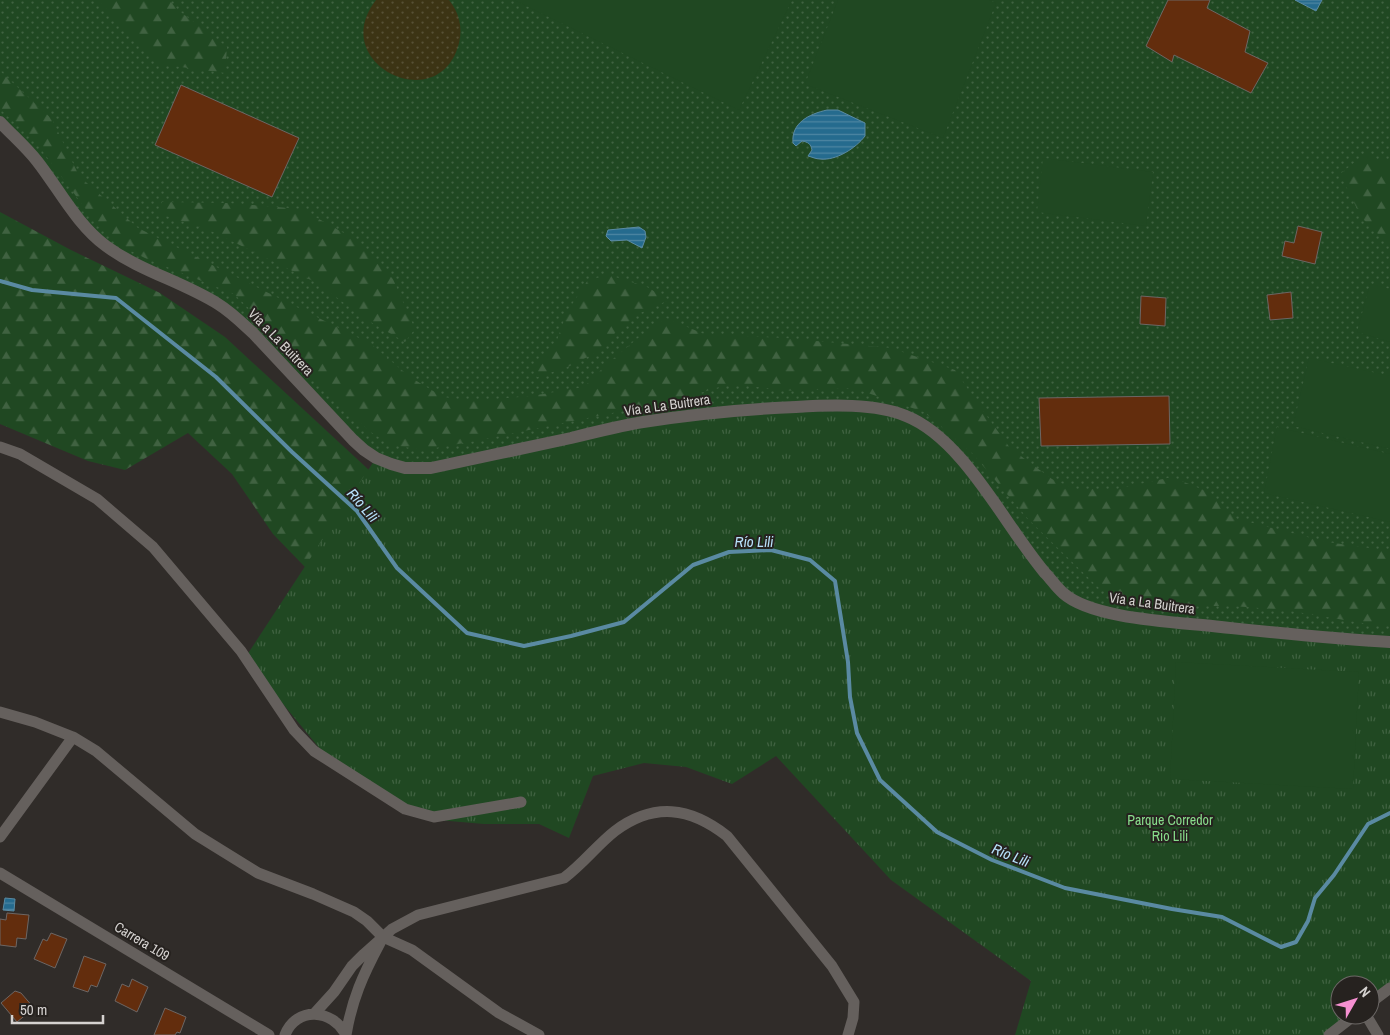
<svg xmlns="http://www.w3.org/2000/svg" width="1390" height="1035" viewBox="0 0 1390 1035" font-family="'Archivo Narrow',sans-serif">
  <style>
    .grass { fill: url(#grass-dots) }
    .forest { fill: url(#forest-firs) }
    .sand { fill: url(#sand-dots) }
    .park { fill: url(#park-tufts) }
    .pitch { fill: #204822 }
    .water { fill: url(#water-rules); stroke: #5a8aa2 }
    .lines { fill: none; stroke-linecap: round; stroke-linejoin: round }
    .stream { stroke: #5a8aa2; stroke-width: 4 }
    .building { fill: #632d0d; stroke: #6c6664 }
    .minor { stroke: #65605d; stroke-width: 11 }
    .tertiary { stroke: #65605d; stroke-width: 12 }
    .labels { text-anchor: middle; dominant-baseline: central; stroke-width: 4; stroke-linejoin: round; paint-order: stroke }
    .street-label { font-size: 14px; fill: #d5d2d0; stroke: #26221f }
    .park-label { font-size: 14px; fill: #88dd8b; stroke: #26221f }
    .water-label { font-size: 15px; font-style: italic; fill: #b8e2fc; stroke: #26221f }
  </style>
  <defs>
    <pattern id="grass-dots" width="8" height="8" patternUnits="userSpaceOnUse" patternTransform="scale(1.25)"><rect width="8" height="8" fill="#204822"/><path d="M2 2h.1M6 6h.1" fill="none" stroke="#406241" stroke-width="1.8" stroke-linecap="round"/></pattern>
    <pattern id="forest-firs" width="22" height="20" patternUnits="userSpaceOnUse" patternTransform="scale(1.25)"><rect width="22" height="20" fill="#204822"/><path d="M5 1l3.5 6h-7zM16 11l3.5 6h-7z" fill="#406241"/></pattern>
    <pattern id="sand-dots" width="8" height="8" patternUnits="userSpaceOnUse" patternTransform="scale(1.25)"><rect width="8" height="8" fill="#3c3414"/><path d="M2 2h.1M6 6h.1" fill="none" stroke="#575035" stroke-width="1.8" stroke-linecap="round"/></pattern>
    <pattern id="park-tufts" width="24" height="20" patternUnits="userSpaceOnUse" patternTransform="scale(1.25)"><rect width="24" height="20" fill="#204822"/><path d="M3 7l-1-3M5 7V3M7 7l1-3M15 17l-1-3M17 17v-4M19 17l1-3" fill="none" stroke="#406241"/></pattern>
    <pattern id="water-rules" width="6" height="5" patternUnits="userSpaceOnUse" patternTransform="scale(1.25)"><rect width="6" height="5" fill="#256b8e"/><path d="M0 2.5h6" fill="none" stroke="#4e86a2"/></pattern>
  </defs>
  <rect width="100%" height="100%" fill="#302c29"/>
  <path class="grass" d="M0 0H1390V642L1128 617 431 468 376 458 236 318 105 246 0 122Z"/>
  <path class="forest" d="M98 0H169L178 10 227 47 225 73 159 64Z
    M0 71 52 119 79 176 138 228 371 344 410 377 443 397 474 401 531 396 584 387 607 364 638 338 666 318 704 334 784 338 891 348 955 370 978 404 1010 448 1052 479 1075 489H1117L1172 477 1206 491 1237 519 1327 542 1390 551V626L1374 625 1285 610 1233 606H1143L1100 589 1029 520 973 454 924 412 853 388 793 391 729 384 681 399 475 441 424 450 391 445 369 431 312 377 263 322 234 294 147 259 121 246 99 227 35 141 0 109Z
    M1365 154 1386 162 1390 166V246L1361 217 1340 174Z
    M162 202 227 203 301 209 351 237 393 279 415 329 405 342 367 320 317 283 209 230 160 214Z
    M0 212 71 250 160 293 225 337 369 470 385 475 405 468H431L641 423 689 416 707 427 714 442 692 443 592 480 523 509 476 557 461 594 483 621 509 625 546 626 598 614 651 610 756 530H783L826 545 861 579 875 589 883 629 869 676 866 725 933 803 1001 854 1042 869H1080L1123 878 1156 876 1193 892 1242 904 1278 900 1327 837 1363 816 1390 808V882L1358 904 1312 962 1271 995 1179 1009 1140 1005 1100 1035H1016L1031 997 1035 976 968 924 904 884 847 826 786 732 757 656 683 644 603 710 540 749H498L409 708 332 651 303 599 305 567 273 534 232 474 188 433 125 470 88 461 0 424Z
    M609 275 647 287 669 300 638 314 614 334 595 353 568 367 537 377 534 364 557 340 567 312 588 280Z"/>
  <path class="sand" d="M376 0H449C459 12 463 28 459 43 440 119 326 64 376 0Z"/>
  <path class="park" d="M889 410 948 446 1063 593 1094 609 1390 642V988L1370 1003V985H1340V1015H1355L1329 1035H1015L1031 981 891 880 776 756 732 784 686 767 644 763 593 776 569 838 539 824H484L426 819 331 762 245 658 376 458 405 468 695 415Z"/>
  <path class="pitch" d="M514 0H792L739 110Z
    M838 0H989L996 3 943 138 805 84Z
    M1043 158 1153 172 1146 226 1037 212Z
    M1370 284 1390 289V342L1357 332Z
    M1309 358 1390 376V449L1293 426Z
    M1277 427 1390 454V522L1264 493Z
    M1176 662 1359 672 1353 789 1170 779Z"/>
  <path class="water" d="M1295 0H1322L1316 11Z
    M827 110H838L865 123V136C856 148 836 161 820 159 816 159 812 157 808 156L812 150C811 144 808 142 802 141L796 146 793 143C791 123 809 114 827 110Z
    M639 227 645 231 646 237 642 248 627 240 611 241 606 236 608 230Z
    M5 898 15 899 14 911 3 910Z"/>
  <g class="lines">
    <path class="stream" d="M0 281 32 290 116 298 216 377 292 452 357 511 397 568 467 633 524 646 571 636 624 622 693 565 729 552 771 550 810 560 835 581 848 662 850 697 857 733 880 780 937 832 992 860 1065 888 1172 909 1222 917 1281 947 1296 942 1308 921 1315 898 1334 875 1368 824 1390 813"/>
  </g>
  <path class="building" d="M1168 0H1210L1207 8 1250 31 1245 52 1268 63 1251 93 1174 55 1172 62 1146 46Z
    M181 85 299 138 272 197 155 145Z
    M1298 226 1322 232 1315 264 1282 256 1285 241 1294 243Z
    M1291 292 1293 318 1270 320 1267 295Z
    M1141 296 1166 298 1165 326 1140 324Z
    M1169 396 1170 444 1041 446 1039 398Z
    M7 913 29 915 26 939 17 938 16 947 0 945V919L6 920Z
    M51 933 67 939 55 968 34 959 43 939 47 941Z
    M84 956 106 964 97 987 91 985 88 992 73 987Z
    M132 979 148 987 137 1012 115 1001 122 984 129 987Z
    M15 991 21 993 34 1008 17 1022 1 1003Z
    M165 1008 186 1017 180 1033 177 1032 175 1035H154Z"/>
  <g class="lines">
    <path class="minor" d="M0 447 20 454 97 499 153 547 241 651 294 730 314 751 405 809 434 817 521 802
      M0 712 35 722 73 737 96 751 195 834 258 873 313 894 354 912 367 921 383 937 412 950 499 1013 539 1035
      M0 837 73 737
      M0 873 269 1035
      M1370 1003 1390 988
      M314 1014 334 992 352 966 364 954 392 929 418 915 564 878C583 864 597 845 615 831 654 802 690 807 727 836L832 966 854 1002 853 1018 848 1035
      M1366 1015 1378 1035
      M285 1035C296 1006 333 1009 346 1035
      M346 1035C352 999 363 975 380 943
      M1329 1035 1355 1015"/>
    <path class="tertiary" d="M0 122C12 135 26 147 37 161 59 189 77 225 106 246 140 271 183 282 218 304 231 312 242 323 253 333L353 440 364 450 376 458 391 464 405 468H431C478 458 524 448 571 438 595 432 619 426 643 422 694 414 745 409 796 407 829 405 876 403 906 416 964 439 1005 526 1045 573 1051 579 1056 587 1063 593 1093 620 1180 622 1221 627 1278 633 1333 639 1390 642"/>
  </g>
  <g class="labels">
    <g class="street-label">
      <text transform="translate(281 342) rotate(46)">Vía a La Buitrera</text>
      <text transform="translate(667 405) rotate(-8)">Vía a La Buitrera</text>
      <text transform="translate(1152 603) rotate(8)">Vía a La Buitrera</text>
      <text transform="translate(142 941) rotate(31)">Carrera 109</text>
    </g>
    <g class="park-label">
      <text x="1170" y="820">Parque Corredor<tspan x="1170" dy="16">Rio Lili</tspan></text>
    </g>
    <g class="water-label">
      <text transform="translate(363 505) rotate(49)">Río Lili</text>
      <text x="754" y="541">Río Lili</text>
      <text transform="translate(1011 855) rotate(22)">Río Lili</text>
    </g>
  </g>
  <g transform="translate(1355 1000) rotate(51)"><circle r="24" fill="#26221f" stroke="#6c6866"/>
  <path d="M0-4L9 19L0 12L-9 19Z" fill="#f690d1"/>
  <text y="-8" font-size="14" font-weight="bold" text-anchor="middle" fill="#d5d2d0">N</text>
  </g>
  <path d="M12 1015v8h91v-8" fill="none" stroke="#d5d2d0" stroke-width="2.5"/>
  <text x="20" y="1015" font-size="15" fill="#d5d2d0" stroke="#26221f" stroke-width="4" paint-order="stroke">50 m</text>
</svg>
